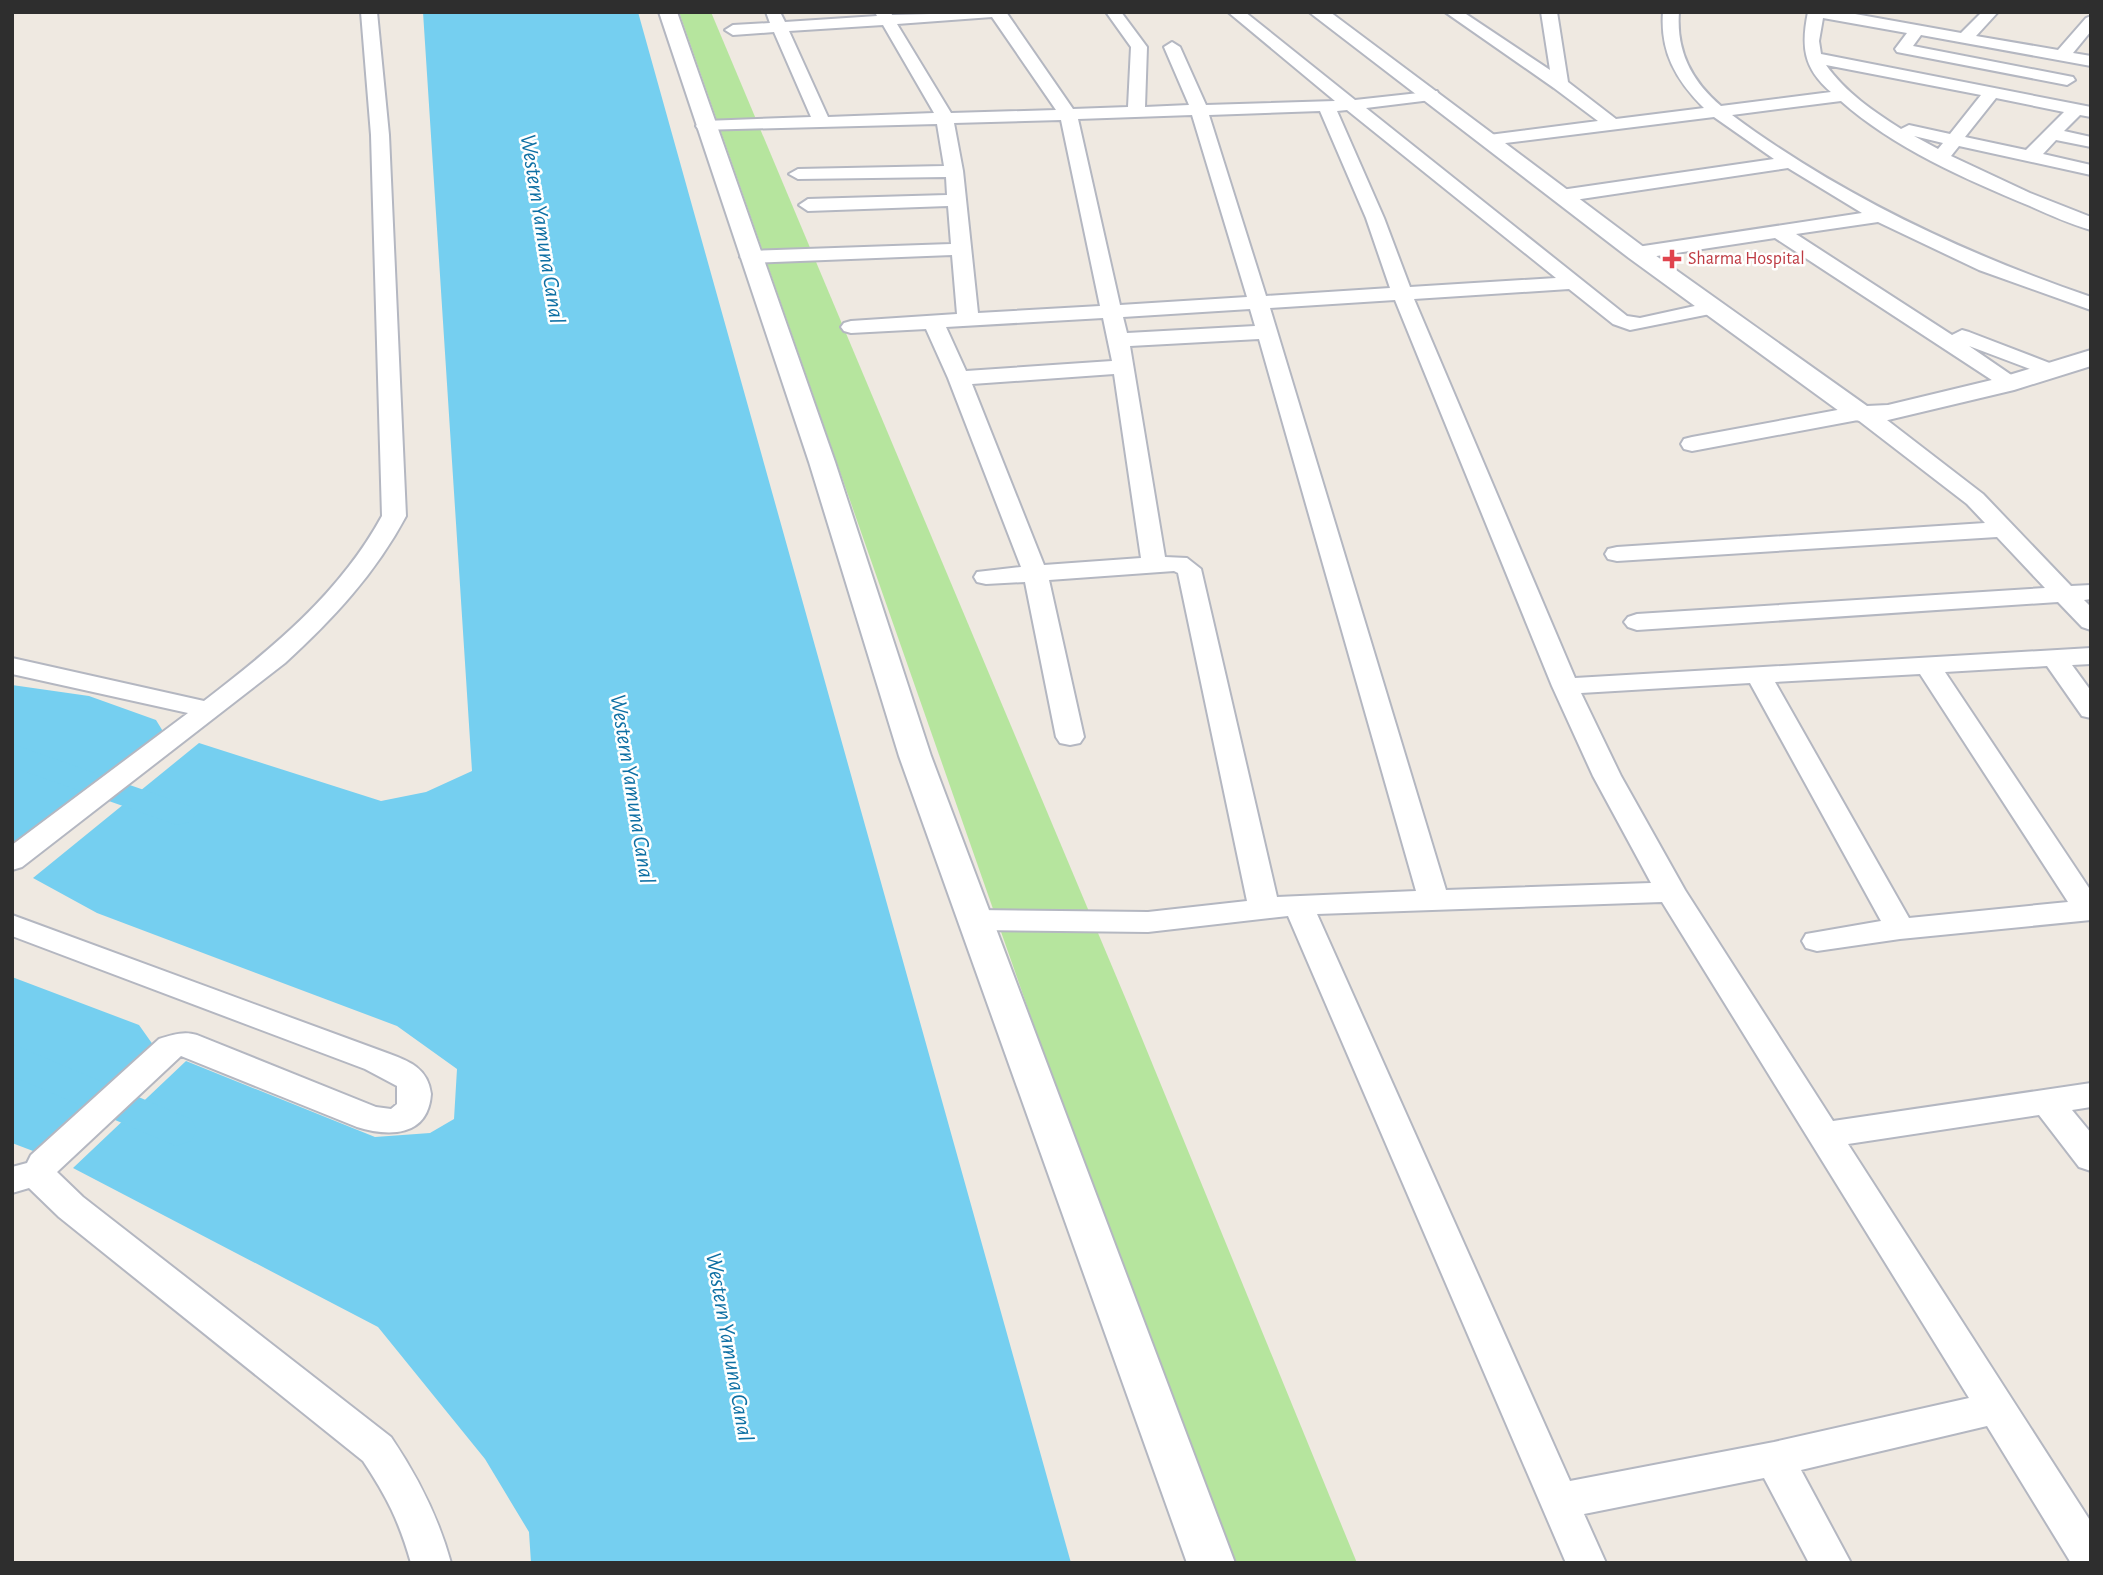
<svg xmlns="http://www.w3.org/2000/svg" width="2103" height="1575" viewBox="0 0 2103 1575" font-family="'Alegreya Sans',sans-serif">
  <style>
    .green { fill: #b6e59e }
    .water { fill: #75cff0 }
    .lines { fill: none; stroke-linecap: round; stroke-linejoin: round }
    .canal { fill: #75cff0; fill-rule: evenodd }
    .minor-casing { stroke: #b4b7c1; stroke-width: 4 }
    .tertiary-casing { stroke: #b4b7c1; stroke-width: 4 }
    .minor { fill: #fff; fill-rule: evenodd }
    .tertiary { fill: #fff; fill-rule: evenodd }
    .health-dot { fill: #e0444e; stroke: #fff; stroke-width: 2.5 }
    .labels { text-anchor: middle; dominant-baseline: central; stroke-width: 5; stroke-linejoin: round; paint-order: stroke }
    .far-health-label { font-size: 18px; fill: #be3a42; stroke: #fff; text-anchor: start }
    .water-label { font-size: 23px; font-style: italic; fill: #0d6fa3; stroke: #fff }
  </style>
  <rect width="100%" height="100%" fill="#efe9e1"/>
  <path class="green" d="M679 12H711L1127 1002 1357 1563H1222Z"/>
  <path class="water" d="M423 12H638L1071 1563H531L529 1532 485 1459 378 1327 73 1168 186 1061 375 1137 430 1133 454 1119 457 1069 397 1026 97 913 33 878 199 743 381 801 426 792 472 771Z
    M12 685 89 696 156 720 164 733 12 853Z
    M12 977 139 1025 156 1049 41 1154 12 1143Z"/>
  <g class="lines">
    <path class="canal" d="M12 744 190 806 195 814 190 822 177 825 12 767Z
      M12 1044 191 1119 197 1130 191 1141 176 1146 12 1076Z"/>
    <g class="minor-casing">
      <path id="minor" d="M361 12H377L389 135 406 516C375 574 333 619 285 663L22 867 12 870V845L188 713 12 674V658L204 701C273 648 340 593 382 516L371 135Z
        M780 12 785 22 877 16 875 12H891L892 15 1006 12 1073 109 1128 107 1131 47 1106 12H1121L1147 47 1145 107 1189 105 1164 47 1172 42 1180 47 1206 105 1335 101 1228 12H1245L1355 100 1437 91 1439 95 1437 99 1431 100 1366 108 1627 316 1640 318 1713 302 1720 304 1723 308 1720 312 1630 330 1613 324 1569 289 1414 299 1575 678 2091 648V664L2072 665 2091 691V718L2082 716 2047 666 1945 672 2091 891V920L1900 939 1817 951 1806 948 1802 941 1806 934 1881 921 1750 683 1581 693 1621 776 1685 890 1833 1121 2091 1083V1107L2072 1110 2091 1133V1171L2079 1167 2039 1115 1848 1144 2091 1522V1563H2071L1987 1426 1801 1470 1851 1563H1809L1764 1478 1584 1514 1606 1563H1566L1288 916 1148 932 975 930 964 927 960 920 964 913 975 910 1148 912 1247 901 1178 573 1174 571 1049 580 1084 737 1080 743 1070 745 1060 743 1056 737 1025 582 986 584 977 582 974 577 977 572 1021 567 948 378 926 329 851 333 844 331 841 327 844 323 851 321 957 314 952 255 750 263 740 257 750 251 951 244 948 206 808 211 799 205 808 199 947 195 946 177 798 179 789 174 798 169 944 166 937 124 699 130 696 126 699 122 705 121 811 117 774 32 733 35 725 30 733 25 770 23 766 12ZM992 17 1056 110 951 113 897 24ZM883 25 934 113 828 117 789 31ZM1347 110 1556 278 1410 287 1384 218 1337 111ZM1320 111 1366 218 1390 288 1266 296 1209 115ZM1192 115 1247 297 1120 305 1078 119ZM1061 120 1100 306 978 313 963 171 954 123ZM1395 300 1552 686 1593 776 1651 883 1446 890 1270 308ZM1250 309 1255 326 1127 333 1123 317ZM1103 318 1112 361 966 371 946 327ZM1259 339 1416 891 1277 897 1201 569 1187 558 1165 557 1130 346ZM1114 374 1141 558 1044 565 972 384ZM1920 674 2068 902 1909 918 1775 682ZM1662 902 1969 1398 1774 1442 1570 1481 1317 914Z
        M1445 12H1463L1550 70 1541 12H1557L1568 82 1616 119 1704 108C1676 80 1660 52 1663 12H1679C1676 52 1692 81 1721 106L1831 92C1803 68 1801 46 1808 12H1844L1961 33 1982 12H1998L1976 36 2058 50 2086 18 2091 16V31L2073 53 2091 56V66L1921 35 1913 46 2073 77 2075 80 2067 85 1897 52 1895 49 1907 33 1823 18 1819 41 1821 54 2091 107V117L2080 115 2064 131 2091 137V147L2056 140 2043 154 2091 165V175L1959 146 1951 156 2030 193 2091 217V230C2070 224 2050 215 2030 206 1965 179 1894 148 1841 101L1732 115C1841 196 1963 253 2091 297V310L1979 270 1878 222 1796 234 1952 335 1962 330 1969 332 2060 367 2064 371 2060 375H2046L1969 346 2023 383 2020 388H2004L1775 238 1637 259 1630 257 1627 253 1637 247 1862 213 1788 168 1561 202 1555 200 1552 196 1561 190 1774 159 1714 117 1489 145 1483 144 1480 140 1483 136 1489 135 1598 121 1554 88ZM1826 65 1981 95 1950 134 1909 125 1901 129C1873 111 1846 93 1826 65ZM1996 98 2064 112 2026 150 1965 137ZM1914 136 1943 143 1938 149Z
        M1859 406 1874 410 1983 494 2071 586 2091 585V599L2084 600 2091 607V630L2082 627 2058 602 1637 630 1628 627 1624 622 1628 617 1637 614 2045 588 1997 537 1617 561 1608 559 1605 554 1608 549 1617 547 1985 523 1967 504 1858 420 1692 451 1684 449 1681 444 1684 439 1692 437Z
        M12 915 387 1053C409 1061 428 1068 431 1094 428 1137 389 1137 357 1127L181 1056 57 1172 83 1197 391 1437C418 1477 438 1516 451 1563H411C399 1521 387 1497 363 1461L59 1217 29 1188 12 1193V1167L27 1163 31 1155 159 1039C173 1035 183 1031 197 1035L376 1107 391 1109 397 1104V1086L365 1069 12 936Z"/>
    </g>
    <g class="tertiary-casing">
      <path id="tertiary" d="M659 12H677L835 462 931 756 1235 1563H1187L899 756 809 462Z
        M1309 12H1330L1645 248 1867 406 1888 405 1996 379 2091 350V366L2014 390 1888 420 1866 422 1850 419 1629 258Z"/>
    </g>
    <use href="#minor" class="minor"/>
    <use href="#tertiary" class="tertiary"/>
  </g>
  <path class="health-dot" d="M1668.5 248.5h7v7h7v7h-7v7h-7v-7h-7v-7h7z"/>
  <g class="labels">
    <g class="far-health-label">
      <text x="1688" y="259">Sharma Hospital</text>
    </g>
    <g class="water-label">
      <text transform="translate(542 229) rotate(81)">Western Yamuna Canal</text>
      <text transform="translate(632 789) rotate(81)">Western Yamuna Canal</text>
      <text transform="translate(729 1347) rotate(80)">Western Yamuna Canal</text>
    </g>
  </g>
  <rect width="2103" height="1575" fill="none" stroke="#2e2e2e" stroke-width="28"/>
</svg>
